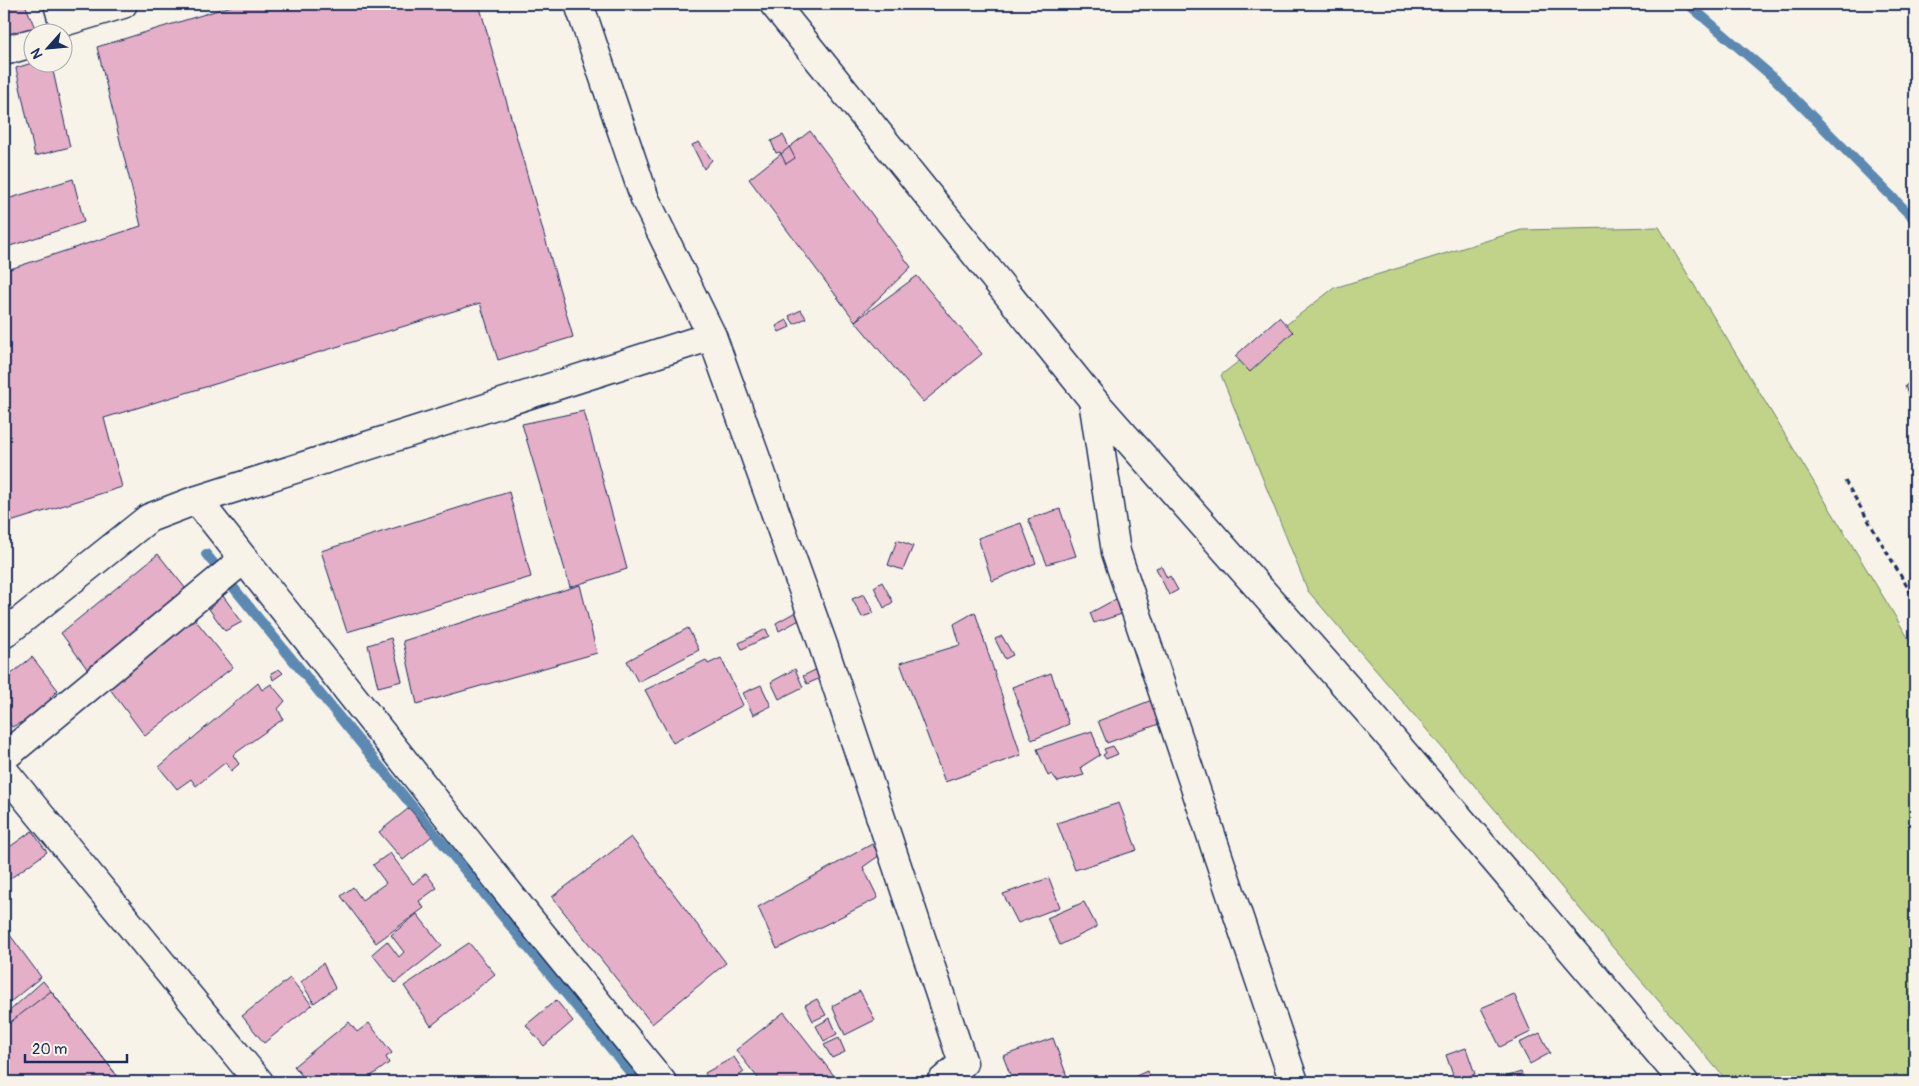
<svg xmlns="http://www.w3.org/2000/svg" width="1919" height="1086" viewBox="0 0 1919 1086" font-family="Pangolin,sans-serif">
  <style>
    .green { fill: #c0d388; stroke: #6e8173 }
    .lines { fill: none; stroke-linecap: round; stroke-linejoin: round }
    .stream { stroke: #5c89b1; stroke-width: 10 }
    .building { fill: #e5afc8; stroke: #1b2f5e }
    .minor-casing { stroke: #1b2f5e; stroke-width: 31 }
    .tertiary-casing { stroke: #1b2f5e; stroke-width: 31 }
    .path { stroke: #1b2f5e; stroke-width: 3; stroke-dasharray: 5 4; stroke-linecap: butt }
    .minor { stroke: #f7f3e8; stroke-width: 28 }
    .tertiary { stroke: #f7f3e8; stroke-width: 28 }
  </style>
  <rect width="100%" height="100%" fill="#f7f3e8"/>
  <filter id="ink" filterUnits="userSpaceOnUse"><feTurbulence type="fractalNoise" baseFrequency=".02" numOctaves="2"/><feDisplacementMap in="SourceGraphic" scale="10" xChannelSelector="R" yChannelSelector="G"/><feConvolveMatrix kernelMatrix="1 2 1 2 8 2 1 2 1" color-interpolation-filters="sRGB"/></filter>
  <g filter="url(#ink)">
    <path class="green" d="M1659 227 1915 649V1082H1728L1308 591 1221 375 1334 288 1521 230Z"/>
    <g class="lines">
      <path class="stream" d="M1688 4 1774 78 1915 220
        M206 554 638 1082"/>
    </g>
    <path class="building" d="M4 4H25L35 28 4 39Z
      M238 4H479L573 337 498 360 480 303 104 418 122 487 4 524V271L141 226 97 47Z
      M35 62H51L70 147 35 156 16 68Z
      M810 131 911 267 855 321 749 179Z
      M783 135 795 158 786 164 780 152 776 153 771 141Z
      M699 142 712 160 704 169 692 145Z
      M73 179 84 222 4 248V200Z
      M917 276 982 354 923 402 855 321Z
      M801 310 806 318 794 324 789 316Z
      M1279 317 1293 332 1250 372 1235 356Z
      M787 320 790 327 779 332 776 326Z
      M1911 382 1915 390V397L1911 400 1905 386Z
      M584 411 627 569 570 587 522 424Z
      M509 492 531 577 347 632 321 551Z
      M1060 509 1076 556 1047 564 1028 519Z
      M1021 523 1036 563 992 581 978 538Z
      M897 540 913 546 903 570 888 565Z
      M158 554 186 589 88 670 61 633Z
      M1161 566 1167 578 1170 576 1178 590 1169 595 1156 568Z
      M882 582 893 602 884 608 874 587Z
      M580 585 597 653 417 704 403 641Z
      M864 594 874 613 862 617 852 599Z
      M223 596 242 622 225 631 209 609 217 602 216 599Z
      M1116 599 1122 614 1094 623 1090 613Z
      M801 609 805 617 779 631 776 623Z
      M975 612 1021 755 945 782 900 663 960 645 954 624Z
      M193 617 233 667 145 736 107 685Z
      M688 628 699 650 638 682 627 661Z
      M766 629 769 636 742 649 739 643Z
      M1002 636 1013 655 1005 659 995 639Z
      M391 638 402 681 378 687 368 645Z
      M32 657 58 690 50 698 53 705 24 725 22 722 12 727 4 717V680Z
      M721 658 743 705 673 743 645 690 706 660 708 664Z
      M821 667 825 676 807 684 803 676Z
      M279 669 283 673 273 680 271 673Z
      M795 669 803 687 779 699 771 682Z
      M1051 673 1069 724 1032 740 1012 687Z
      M258 683 262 690 271 684 285 701 278 709 283 719 233 755 239 764 231 771 226 762 196 786 191 779 177 789 159 767Z
      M761 685 771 706 753 715 743 693Z
      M1152 700 1159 724 1107 743 1098 721Z
      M1092 731 1100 755 1081 767 1084 775 1058 782 1052 774 1048 776 1037 749Z
      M1113 746 1118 754 1106 759 1103 755 1106 753 1104 749Z
      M1119 803 1137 850 1075 870 1057 823Z
      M409 808 432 836 403 860 379 832Z
      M32 831 47 852 4 883V851Z
      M631 837 726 963 652 1024 552 897Z
      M872 844 880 855 863 867 878 898 777 949 758 907Z
      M390 853 413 884 426 873 437 888 419 901 424 908 376 943 341 896 353 887 362 900 386 883 373 865Z
      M1049 878 1060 907 1018 923 1003 894Z
      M1084 902 1097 927 1060 945 1047 918Z
      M417 914 442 946 395 983 372 954 387 941 399 957 404 952 391 935Z
      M4 927 41 977 4 1007Z
      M469 943 495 974 431 1026 404 986Z
      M323 963 335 988 314 1003 301 982Z
      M290 978 312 1005 264 1043 242 1016Z
      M43 981 51 991 122 1082H4V1016Z
      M51 991 122 1082H4V1027Z
      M860 991 875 1020 845 1035 832 1006Z
      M1514 994 1531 1032 1500 1047 1481 1008Z
      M817 999 826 1015 813 1021 805 1005Z
      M556 1000 573 1021 544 1046 526 1025Z
      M784 1012 839 1082H761L736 1050Z
      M830 1018 837 1034 824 1041 816 1026Z
      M349 1022 357 1032 369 1023 392 1053 386 1057 389 1063 363 1082H307L294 1066Z
      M1540 1033 1550 1053 1530 1064 1519 1043Z
      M839 1038 845 1052 832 1058 824 1045Z
      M1053 1038 1069 1082H1013L1003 1056Z
      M1466 1048 1475 1074 1455 1081 1446 1055Z
      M734 1057 744 1072 729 1082H710L705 1073Z
      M1147 1071 1152 1082H1137L1134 1077Z
      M1521 1072 1525 1082H1489Z"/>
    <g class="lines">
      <g class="minor-casing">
        <path id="minor" d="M58 4 63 22 123 4
          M579 4 645 199 712 336 823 645 963 1063 941 1082
          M4 51 32 43
          M1093 400 1116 552 1294 1082
          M197 500 530 920 662 1082
          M4 634 149 518 191 502 712 336
          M4 757 244 559
          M4 771 259 1082"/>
      </g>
      <g class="tertiary-casing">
        <path id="tertiary" d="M774 4 1093 400 1374 718 1684 1082"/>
      </g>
      <path class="path" d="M1845 481 1915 600"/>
      <use href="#minor" class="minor"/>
      <use href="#tertiary" class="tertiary"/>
    </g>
  </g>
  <rect width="1919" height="1086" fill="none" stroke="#f7f3e8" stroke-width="20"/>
  <rect x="10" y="10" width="1899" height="1066" fill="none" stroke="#1b2f5e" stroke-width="2" filter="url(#ink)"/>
  <g transform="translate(48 48) rotate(243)"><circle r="24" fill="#f7f3e8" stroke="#9fa5b1"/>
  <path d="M0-4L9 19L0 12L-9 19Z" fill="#1b2f5e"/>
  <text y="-8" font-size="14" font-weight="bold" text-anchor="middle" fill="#1b2f5e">N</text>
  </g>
  <path d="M25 1054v8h102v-8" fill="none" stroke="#1b2f5e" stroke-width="2.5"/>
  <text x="32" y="1054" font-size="15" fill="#1b2f5e" stroke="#f7f3e8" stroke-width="4" paint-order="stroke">20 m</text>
</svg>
